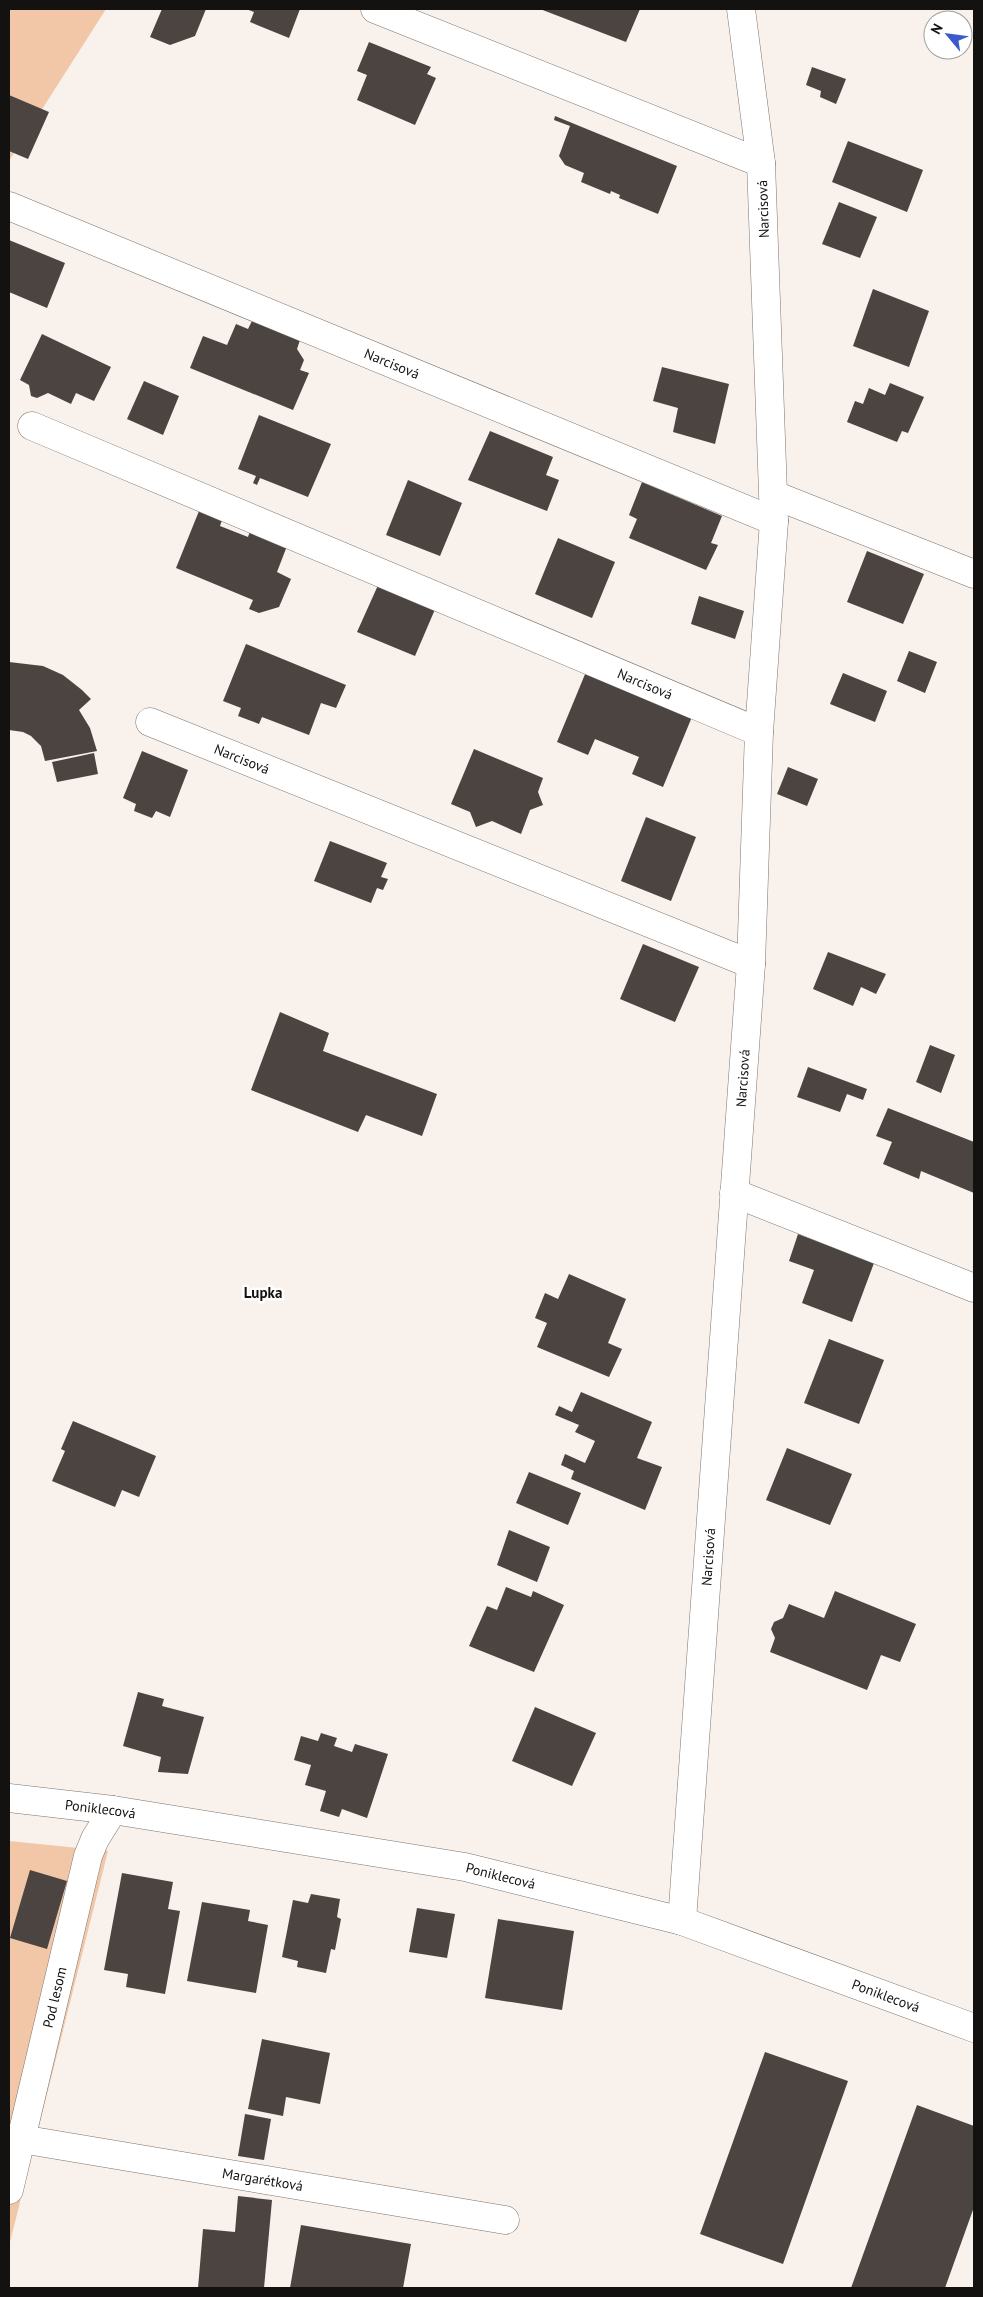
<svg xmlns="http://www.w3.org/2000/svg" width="983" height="2297" viewBox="0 0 983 2297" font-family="'PT Sans',sans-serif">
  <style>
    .green { fill: #f1c7a8 }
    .building { fill: #4b4440 }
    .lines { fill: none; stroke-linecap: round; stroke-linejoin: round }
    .minor-casing { stroke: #7c7570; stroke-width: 29 }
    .minor { stroke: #fff; stroke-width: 28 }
    .labels { text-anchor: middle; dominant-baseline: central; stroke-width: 5; stroke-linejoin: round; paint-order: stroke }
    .street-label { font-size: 14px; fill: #141210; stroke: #fff }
    .neighbourhood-label { font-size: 15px; font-weight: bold; fill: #141210; stroke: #fff }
  </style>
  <rect width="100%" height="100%" fill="#f9f1eb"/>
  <path class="green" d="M9 9H106L9 161Z
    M9 1841 108 1851 9 2246Z"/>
  <path class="building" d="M162 9H206L195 36 170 45 150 37Z
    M246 9H300L289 38 250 22 254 12Z
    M540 9H640L626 42Z
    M369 42 431 67 427 74 436 78 415 125 357 100 367 75 357 71Z
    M812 67 846 79 836 104 820 97 821 91 806 85Z
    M9 95 49 112 28 159 9 151Z
    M555 116 677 166 658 214 619 198 620 195 611 191 610 194 581 182 584 173 565 165 559 156 570 126 554 120Z
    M848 141 923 170 907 212 832 182Z
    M839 202 877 217 860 258 822 244Z
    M9 240 65 263 47 308 9 292Z
    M873 289 929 311 909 367 853 346Z
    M252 321 300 340 297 349 304 360 300 370 309 373 293 410 190 368 203 336 227 345 236 324 248 329Z
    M42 334 111 367 94 401 76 393 71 404 48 393 37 398 31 396 29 385 20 380Z
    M662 367 729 384 715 444 673 432 678 408 653 401Z
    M144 381 179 396 163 435 127 419Z
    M890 383 924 397 908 433 902 431 897 442 847 422 855 401 863 404 869 388 885 395Z
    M259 415 331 444 308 497 260 478 257 485 253 483 256 476 238 469Z
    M490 431 553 457 546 475 559 480 547 511 468 480Z
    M408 480 462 503 440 556 386 535Z
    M642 482 722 516 711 543 718 545 706 570 629 538 637 519 629 515Z
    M199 511 222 520 220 526 248 537 250 531 287 546 277 572 291 579 279 607 259 613 249 609 253 600 176 568Z
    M558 538 615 562 592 618 535 594Z
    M867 551 924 574 903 624 847 602Z
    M379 583 436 607 415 656 357 632Z
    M699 596 744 611 735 639 691 624Z
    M246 644 346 685 336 708 321 703 309 735 262 717 259 724 238 716 241 708 223 701Z
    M909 651 937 662 925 693 897 681Z
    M9 662 43 666 63 675 82 690 91 699 79 710 90 728 97 751 45 761 41 746 31 736 23 732 9 730Z
    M588 667 694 712 663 787 632 774 639 757 595 739 588 755 557 742Z
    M843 673 887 691 875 722 830 704Z
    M474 749 543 778 538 792 543 805 530 810 521 834 492 821 476 827 470 812 451 804Z
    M142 751 188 770 170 817 156 811 152 818 134 811 136 804 123 798Z
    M94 753 98 774 57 782 52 762Z
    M788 767 818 779 807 806 777 794Z
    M646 817 696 837 671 901 621 881Z
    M330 841 387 863 381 877 388 879 383 890 377 888 371 903 314 881Z
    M643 944 699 967 675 1022 620 999Z
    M828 952 886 974 876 994 861 987 853 1006 813 989Z
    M280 1012 329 1033 323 1051 437 1094 422 1136 366 1115 358 1132 251 1090Z
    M930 1045 955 1055 941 1093 916 1082Z
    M808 1067 867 1089 863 1100 847 1094 840 1112 797 1097Z
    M888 1108 974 1142V1193L921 1171 919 1179 883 1164 892 1142 876 1136Z
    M798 1234 874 1263 852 1322 802 1303 814 1270 789 1261Z
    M569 1274 626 1299 608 1343 622 1349 609 1377 537 1347 547 1323 535 1318 545 1293 558 1299Z
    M829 1339 884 1360 859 1424 804 1403Z
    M581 1392 652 1422 637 1458 662 1467 645 1510 571 1479 574 1471 561 1465 565 1454 585 1463 595 1441 575 1432 579 1425 555 1415 559 1406 572 1412Z
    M73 1421 156 1456 139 1497 122 1490 115 1507 52 1481 65 1451 61 1449Z
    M787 1448 852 1474 830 1525 766 1500Z
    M529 1472 581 1493 568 1525 516 1503Z
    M509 1530 550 1547 537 1582 497 1565Z
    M506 1587 531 1597 533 1591 564 1605 534 1672 469 1646 487 1606 497 1610Z
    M835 1591 916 1624 900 1662 881 1655 867 1690 770 1652 775 1638 771 1629 774 1622 783 1618 789 1604 824 1618Z
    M138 1692 164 1699 162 1706 204 1717 188 1774 158 1772 161 1757 123 1746Z
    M535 1707 596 1733 572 1786 512 1761Z
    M321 1733 337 1738 334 1746 352 1752 355 1744 388 1754 367 1818 342 1809 339 1817 320 1811 326 1791 305 1785 311 1765 294 1760 301 1736 318 1741Z
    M30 1870 67 1881 47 1949 10 1938Z
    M122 1873 173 1882 168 1909 180 1911 165 1994 126 1987 128 1974 104 1970Z
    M311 1894 340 1899 337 1917 341 1919 335 1950 331 1949 326 1973 297 1967 298 1961 282 1957 293 1900 308 1903Z
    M202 1902 250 1910 248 1921 268 1925 256 1993 187 1981Z
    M417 1908 455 1914 447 1958 409 1952Z
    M498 1919 574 1931 562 2010 485 1998Z
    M262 2039 330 2053 320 2104 286 2097 283 2116 248 2109Z
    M765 2052 848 2081 783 2264 700 2234Z
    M917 2105 974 2126V2207L945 2288H851Z
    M245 2114 271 2119 264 2160 238 2156Z
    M238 2196 272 2200 264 2288H198L203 2229 235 2232Z
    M301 2225 411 2244 403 2288H290Z"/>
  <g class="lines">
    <g class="minor-casing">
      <g id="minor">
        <path d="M375 9 761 163"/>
        <path id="s1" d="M9 206 774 521"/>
        <path id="s2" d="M32 426 759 732"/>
        <path d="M774 495 974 574"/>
        <path id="s3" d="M150 722 751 964"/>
        <path d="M734 1193 974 1288"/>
        <path id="s4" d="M9 1798 113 1810 465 1867 682 1921 974 2028"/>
        <path id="s5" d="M682 1921 751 964 759 732 774 521 761 163 741 9"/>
        <path id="s6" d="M21 2139 505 2220"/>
        <path id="s7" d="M9 2190 88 1856 95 1839 113 1810"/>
      </g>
    </g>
    <use href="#minor" class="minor"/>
  </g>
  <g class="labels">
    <g class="street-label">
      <text transform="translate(763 209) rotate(-92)">Narcisová</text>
      <text stroke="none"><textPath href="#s1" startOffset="414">Narcisová</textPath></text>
      <text stroke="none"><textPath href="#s2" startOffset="665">Narcisová</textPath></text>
      <text stroke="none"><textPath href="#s3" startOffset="99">Narcisová</textPath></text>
      <text stroke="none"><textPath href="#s5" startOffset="845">Narcisová</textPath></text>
      <text stroke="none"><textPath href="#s5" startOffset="365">Narcisová</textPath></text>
      <text stroke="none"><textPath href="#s4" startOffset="92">Poniklecová</textPath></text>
      <text stroke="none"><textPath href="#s4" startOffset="498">Poniklecová</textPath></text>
      <text stroke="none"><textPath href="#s4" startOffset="902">Poniklecová</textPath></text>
      <text stroke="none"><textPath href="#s7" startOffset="198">Pod lesom</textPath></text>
      <text stroke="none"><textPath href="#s6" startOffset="245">Margarétková</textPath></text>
    </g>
    <g class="neighbourhood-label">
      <text x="263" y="1292">Lupka</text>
    </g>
  </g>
  <rect width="983" height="2297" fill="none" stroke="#141210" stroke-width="20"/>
  <g transform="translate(948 35) rotate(299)"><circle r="24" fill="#ffffff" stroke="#a1a09f"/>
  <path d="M0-4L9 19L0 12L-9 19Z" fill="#3b5bcd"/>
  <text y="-8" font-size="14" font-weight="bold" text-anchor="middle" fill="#141210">N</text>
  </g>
</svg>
